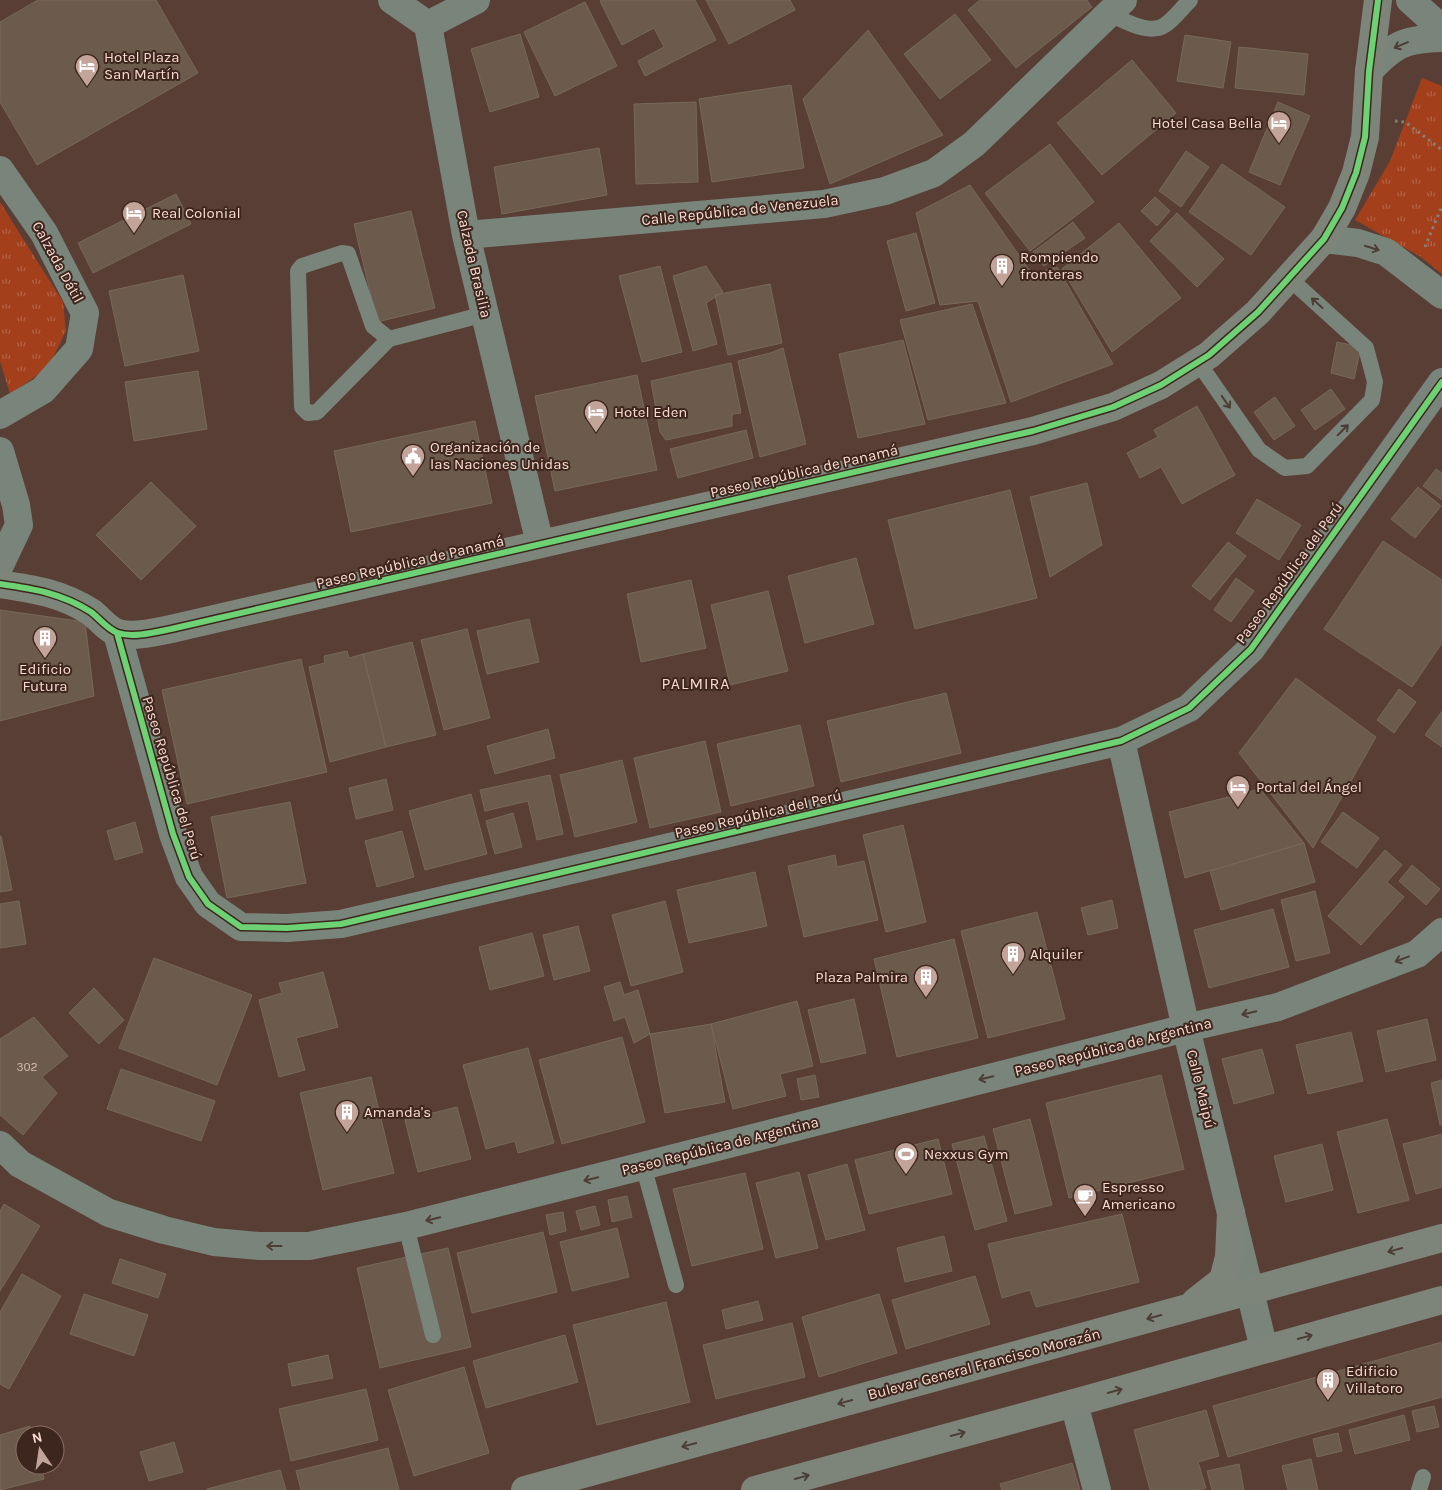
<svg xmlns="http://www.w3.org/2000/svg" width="1442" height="1490" viewBox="0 0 1442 1490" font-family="Karla,sans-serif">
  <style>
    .park { fill: url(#park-tufts) }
    .building { fill: #6c5b4d; stroke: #77685a }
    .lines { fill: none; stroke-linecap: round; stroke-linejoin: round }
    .path { stroke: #82827a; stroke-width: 3; stroke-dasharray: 2.5 4; stroke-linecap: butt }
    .lane { stroke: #79857b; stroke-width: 16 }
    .street { stroke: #79857b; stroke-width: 28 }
    .secondary { stroke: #7d857a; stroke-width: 28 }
    .cycleway-casing { stroke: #3d261e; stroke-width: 9 }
    .cycleway { stroke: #6cd273; stroke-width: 6 }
    .oneway { stroke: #4c3e35 }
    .oneway2 { stroke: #4d3e35 }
    .labels { text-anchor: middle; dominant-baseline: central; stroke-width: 4; stroke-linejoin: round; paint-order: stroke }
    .number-label { font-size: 12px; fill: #d7bbb0 }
    .poi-label { font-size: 15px; fill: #fbdbd1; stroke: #3d261e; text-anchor: start }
    .street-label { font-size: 15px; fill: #fbdbd1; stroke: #3d261e }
    .neighbourhood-label { font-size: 16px; letter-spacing: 1px; fill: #fbdbd1; stroke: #3d261e }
  </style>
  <defs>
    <pattern id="park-tufts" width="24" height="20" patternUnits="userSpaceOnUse" patternTransform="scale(1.25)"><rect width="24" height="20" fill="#a33f1b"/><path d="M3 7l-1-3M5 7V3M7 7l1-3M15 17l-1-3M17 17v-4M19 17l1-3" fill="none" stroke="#b56346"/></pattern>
  </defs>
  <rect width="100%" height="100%" fill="#593e35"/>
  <path class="park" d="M1422 78 1442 86V274L1421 257 1355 220 1390 161Z
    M0 202 63 302 66 331 48 368 10 394 0 361Z"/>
  <path class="building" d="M38 0H156L198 73 37 165 0 102V22Z
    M602 0H695L716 40 645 76 638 61 664 47 654 28 622 45 600 1Z
    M706 0H790L795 10 729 44Z
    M980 0H1087L1092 7 1016 68 968 10Z
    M585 2 617 66 555 96 524 32Z
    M955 14 991 60 940 99 904 54Z
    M868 30 943 135 830 184 803 99Z
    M520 34 539 97 490 112 471 49Z
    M1185 35 1231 42 1223 88 1177 81Z
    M1239 47 1308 54 1304 95 1235 88Z
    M1132 60 1176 113 1102 175 1057 123Z
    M791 85 804 168 712 182 699 99Z
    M696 102 698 182 636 184 634 104Z
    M1278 102 1310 116 1280 185 1249 172Z
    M1050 144 1094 202 1030 251 985 193Z
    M599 148 607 195 502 214 494 167Z
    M1186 151 1209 167 1181 207 1159 191Z
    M1222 164 1285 207 1251 255 1189 212Z
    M970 185 1032 274 1057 267 1113 364 1011 402 978 301 940 305 916 213Z
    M176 194 191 224 93 273 78 243Z
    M1155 197 1170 211 1157 226 1141 211Z
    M411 211 435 308 377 322 354 224Z
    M1177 213 1224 259 1197 287 1150 241Z
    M1073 222 1085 238 1044 266 1033 252Z
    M1119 223 1181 298 1112 352 1062 269Z
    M916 233 935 303 906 311 887 241Z
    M660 266 682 352 642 362 619 276Z
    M706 266 723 292 706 303 717 344 693 351 673 276Z
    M183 275 199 351 125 366 109 291Z
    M770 284 782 343 728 355 715 295Z
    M972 304 1006 403 928 420 900 320Z
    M903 340 925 424 858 438 839 354Z
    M1337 342 1361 347 1354 379 1331 373Z
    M783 348 806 444 760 457 738 361 770 353Z
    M731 363 741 413 732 414V426L666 440 660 432 651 381Z
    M198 371 207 429 134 441 125 382Z
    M637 375 657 470 555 491 535 396Z
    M1331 389 1345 409 1315 430 1301 410Z
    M1275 397 1295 426 1274 440 1254 412Z
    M1197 406 1235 475 1182 504 1161 467 1140 478 1127 453 1158 437 1154 430Z
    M475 421 492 503 351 532 334 451Z
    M746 430 753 458 678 478 670 449Z
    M1436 469 1442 473V500L1423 486Z
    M151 482 196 526 141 580 96 535Z
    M1087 483 1102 545 1050 577 1030 497Z
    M1418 487 1441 506 1415 538 1391 519Z
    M1010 490 1037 598 915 629 888 520Z
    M1257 499 1301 525 1279 560 1236 533Z
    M1383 541 1442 580V643L1412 687 1324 629Z
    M1228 542 1246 556 1210 600 1192 586Z
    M856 558 874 624 805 643 788 576Z
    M1236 578 1254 591 1231 622 1214 610Z
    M691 580 706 648 641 662 627 594Z
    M768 591 788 671 730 685 711 605Z
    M0 610 85 622 94 696 0 721Z
    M529 619 539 662 487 674 477 631Z
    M467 629 490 718 444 730 421 640Z
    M412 642 436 735 386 747 363 654Z
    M347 651 349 658 363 654 386 747 330 762 309 667 325 663 324 656Z
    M301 659 327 772 187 804 162 690Z
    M1296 678 1376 737 1313 848 1239 753Z
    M1399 689 1416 702 1394 733 1377 720Z
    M946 693 961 753 841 782 827 721Z
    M1442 711V747L1425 735Z
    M800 725 814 786 731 806 717 744Z
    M548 729 555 758 495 774 487 746Z
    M705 741 721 812 650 828 634 758Z
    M622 760 637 822 575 837 560 775Z
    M550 775 563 834 537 840 528 801 485 811 480 790Z
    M386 779 393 810 356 819 349 788Z
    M1260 789 1304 843 1185 878 1169 812Z
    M471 794 487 854 425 870 409 811Z
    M290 802 306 883 227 898 211 817Z
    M1343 812 1379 838 1357 868 1321 842Z
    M513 813 522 847 495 854 486 821Z
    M135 822 143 852 115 860 107 831Z
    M903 825 926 922 886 932 863 835Z
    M402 831 414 877 377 887 365 841Z
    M0 836H1L12 890 0 892Z
    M1304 843 1315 882 1221 910 1210 871Z
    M1385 850 1402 865 1387 882 1404 897 1361 945 1328 916Z
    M835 855 837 867 864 861 878 920 804 937 788 866Z
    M1412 865 1440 889 1426 905 1399 881Z
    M755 872 767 926 689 943 677 890Z
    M1315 891 1330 953 1296 961 1281 900Z
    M1112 900 1118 928 1088 935 1081 908Z
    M19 901 26 944 0 948V904Z
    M665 901 683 972 631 986 612 915Z
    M1273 909 1289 967 1209 988 1194 930Z
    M1037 912 1065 1019 988 1038 961 931Z
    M578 926 590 971 554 980 543 935Z
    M532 933 544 976 490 990 479 947Z
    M954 939 978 1038 897 1057 874 959Z
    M154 958 252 995 217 1085 119 1048Z
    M323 972 338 1027 296 1038 305 1070 279 1077 259 1000 282 993 279 983Z
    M620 982 624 995 638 990 650 1034 634 1043 625 1017 614 1021 604 987Z
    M94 988 124 1020 99 1044 69 1013Z
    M854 999 866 1053 821 1063 808 1010Z
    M797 1001 813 1066 780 1074 786 1096 733 1109 711 1024Z
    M34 1017 68 1056 42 1077 57 1093 23 1135 0 1115V1039Z
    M1427 1019 1436 1060 1386 1072 1377 1031Z
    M711 1024 725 1102 665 1113 650 1034Z
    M1351 1032 1363 1081 1308 1094 1296 1045Z
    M622 1037 645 1122 562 1144 539 1060Z
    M528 1048 554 1143 518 1153 515 1141 486 1149 463 1065Z
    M1262 1049 1274 1093 1234 1104 1222 1059Z
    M121 1069 215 1101 201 1141 107 1109Z
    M815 1075 819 1097 801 1100 797 1079Z
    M1161 1075 1184 1169 1069 1198 1046 1103Z
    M371 1077 394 1173 323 1190 300 1093Z
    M1442 1080V1125H1440L1431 1083Z
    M457 1107 471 1159 418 1172 405 1120Z
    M1030 1119 1052 1205 1015 1214 993 1129Z
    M1387 1119 1409 1200 1358 1213 1337 1132Z
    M1442 1134V1187L1416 1194 1403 1144Z
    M984 1136 1007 1221 975 1230 952 1144Z
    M938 1139 952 1194 869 1214 855 1160Z
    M1322 1144 1333 1190 1286 1202 1274 1156Z
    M847 1164 865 1230 826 1240 808 1175Z
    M799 1172 818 1248 776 1258 756 1183Z
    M745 1173 763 1249 692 1266 673 1189Z
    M627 1196 632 1217 612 1222 608 1200Z
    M4 1204 40 1226 0 1291V1211Z
    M595 1206 600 1225 581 1230 576 1211Z
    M563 1212 566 1231 550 1235 546 1215Z
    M1122 1214 1139 1282 1036 1307 1030 1290 1002 1298 988 1244Z
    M617 1228 629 1277 572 1291 560 1242Z
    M543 1232 557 1292 472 1313 457 1253Z
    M944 1236 952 1271 905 1282 897 1248Z
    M448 1248 471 1347 380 1368 357 1268Z
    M120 1259 166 1274 158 1298 112 1283Z
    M22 1274 61 1296 9 1389 0 1384V1312Z
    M975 1276 990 1324 906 1349 892 1300Z
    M84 1294 148 1315 134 1356 70 1334Z
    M879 1294 897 1353 819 1377 802 1317Z
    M758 1301 763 1320 726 1329 722 1310Z
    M666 1302 690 1402 597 1425 573 1325Z
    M792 1323 805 1377 716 1399 703 1345Z
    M565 1335 578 1382 486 1408 473 1361Z
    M1442 1342V1397L1228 1457 1213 1406Z
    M328 1355 333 1378 292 1386 288 1364Z
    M464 1367 489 1453 414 1476 388 1390Z
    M366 1389 378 1440 291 1461 279 1409Z
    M1434 1406 1439 1427 1417 1432 1412 1411Z
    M1206 1410 1219 1456 1198 1462 1206 1488 1197 1490H1150L1134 1430Z
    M1404 1415 1410 1440 1355 1454 1349 1430Z
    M30 1426 32 1435H25V1465H41L44 1479 0 1490V1435Z
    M1338 1433 1342 1451 1317 1457 1313 1439Z
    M174 1442 183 1472 149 1481 140 1452Z
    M388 1448 399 1490H301L296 1471Z
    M1311 1459 1318 1490H1288L1282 1466Z
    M1072 1463 1080 1490H1002L1000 1484Z
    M1239 1464 1244 1490H1212L1207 1471Z
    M280 1470 286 1490H207V1489Z"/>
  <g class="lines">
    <path class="path" d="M1395 121 1405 122 1442 150
      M1425 247 1442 206"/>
    <path class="lane" d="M1109 14C1124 20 1149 36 1165 25 1174 19 1182 8 1190 0
      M389 339 373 326 348 254 342 253 302 266 298 271 302 407 308 413 317 412 389 339 485 314
      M1198 362 1259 450 1285 468 1307 466 1372 400 1375 382 1366 348 1290 279
      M643 1165 676 1285
      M406 1226 433 1335
      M1419 1490 1423 1477"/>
    <path class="street" d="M392 0 428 25 466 235 540 544
      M1410 0 1442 29
      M428 25 476 0
      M1369 71C1394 44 1405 39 1442 38
      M0 170 44 233 85 313 79 349 43 390 0 415
      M466 235 824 204 885 191 934 173 974 144 1123 0
      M1324 239 1358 243 1386 252 1442 295
      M0 451 16 505 19 525 0 565
      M117 633 173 834 189 877 208 904 241 927 287 928 341 924 1121 741 1189 708 1251 649 1442 382
      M1121 741 1186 1028 1264 1349
      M0 1145 20 1164 109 1213 164 1230 214 1242 259 1246H309L406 1226 1186 1028 1278 1007 1417 954 1442 932
      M1074 1403 1097 1490"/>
    <path class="secondary" d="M0 584C34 589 61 593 91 612 99 618 108 630 118 633 133 638 156 632 171 629L1033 431 1113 407 1161 385 1209 355 1258 312 1324 239 1342 208 1356 173 1365 137 1369 71 1378 0
      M1195 1302 1223 1280 1229 1257 1231 1213
      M525 1490 1442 1238
      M755 1490 1074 1403 1442 1300"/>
    <g class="cycleway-casing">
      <path id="cycleway" d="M0 584C34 589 61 593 91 612 99 618 108 630 118 633 133 638 156 632 171 629L1033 431 1113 407 1161 385 1209 355 1258 312 1324 239 1342 208 1356 173 1365 137 1369 71 1378 0
        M117 633 173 834 189 877 208 904 241 927 287 928 341 924 1121 741 1189 708 1251 649 1442 382"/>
    </g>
    <use href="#cycleway" class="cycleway"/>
  </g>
  <defs><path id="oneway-shaft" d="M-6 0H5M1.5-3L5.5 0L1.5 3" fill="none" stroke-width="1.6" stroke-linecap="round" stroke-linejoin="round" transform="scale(1.25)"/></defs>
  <g class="oneway">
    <use href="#oneway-shaft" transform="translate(1401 45) rotate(157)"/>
    <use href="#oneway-shaft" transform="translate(1372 248) rotate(18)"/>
    <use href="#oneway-shaft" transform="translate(1317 303) rotate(-138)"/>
    <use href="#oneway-shaft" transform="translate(1226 402) rotate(55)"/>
    <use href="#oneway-shaft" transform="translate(1343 430) rotate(-45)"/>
    <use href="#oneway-shaft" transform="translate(1402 959) rotate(159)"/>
    <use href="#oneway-shaft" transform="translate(1249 1013) rotate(167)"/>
    <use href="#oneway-shaft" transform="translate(986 1078) rotate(166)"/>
    <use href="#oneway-shaft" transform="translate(591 1179) rotate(166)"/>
    <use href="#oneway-shaft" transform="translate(433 1219) rotate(166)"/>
    <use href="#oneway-shaft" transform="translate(274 1246) rotate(180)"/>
  </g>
  <g class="oneway2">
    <use href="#oneway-shaft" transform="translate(1395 1250) rotate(165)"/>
    <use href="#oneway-shaft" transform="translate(1154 1317) rotate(165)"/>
    <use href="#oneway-shaft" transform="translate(1305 1337) rotate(-15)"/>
    <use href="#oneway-shaft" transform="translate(1115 1391) rotate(-16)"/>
    <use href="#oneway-shaft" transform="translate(845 1402) rotate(165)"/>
    <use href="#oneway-shaft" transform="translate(958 1434) rotate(-15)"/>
    <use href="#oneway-shaft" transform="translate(689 1445) rotate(165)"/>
    <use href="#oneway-shaft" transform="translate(802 1477) rotate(-15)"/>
  </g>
  <defs>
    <g id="hotel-pin" transform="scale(1.25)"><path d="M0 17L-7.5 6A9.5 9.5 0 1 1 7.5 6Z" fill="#c2a49a" stroke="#3d261e"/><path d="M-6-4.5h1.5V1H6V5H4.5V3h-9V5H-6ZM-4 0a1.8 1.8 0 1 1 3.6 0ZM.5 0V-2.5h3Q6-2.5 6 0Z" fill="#fff"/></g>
    <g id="building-pin" transform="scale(1.25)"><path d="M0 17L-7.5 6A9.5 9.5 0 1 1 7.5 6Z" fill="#c2a49a" stroke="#3d261e"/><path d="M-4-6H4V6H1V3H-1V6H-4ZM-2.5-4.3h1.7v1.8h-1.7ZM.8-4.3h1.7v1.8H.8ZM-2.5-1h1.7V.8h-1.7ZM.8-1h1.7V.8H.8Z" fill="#fff"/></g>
    <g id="civic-pin" transform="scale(1.25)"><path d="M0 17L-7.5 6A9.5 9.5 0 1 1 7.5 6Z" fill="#c2a49a" stroke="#3d261e"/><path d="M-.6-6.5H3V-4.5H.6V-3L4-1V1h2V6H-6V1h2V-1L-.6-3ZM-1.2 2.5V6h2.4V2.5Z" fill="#fff"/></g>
    <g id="stadium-pin" transform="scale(1.25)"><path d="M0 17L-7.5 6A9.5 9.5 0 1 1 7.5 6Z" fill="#c2a49a" stroke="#3d261e"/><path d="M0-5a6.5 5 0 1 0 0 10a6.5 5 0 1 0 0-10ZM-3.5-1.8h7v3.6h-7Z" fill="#fff"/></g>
    <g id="cafe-pin" transform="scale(1.25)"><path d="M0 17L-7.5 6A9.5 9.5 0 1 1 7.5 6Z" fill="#c2a49a" stroke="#3d261e"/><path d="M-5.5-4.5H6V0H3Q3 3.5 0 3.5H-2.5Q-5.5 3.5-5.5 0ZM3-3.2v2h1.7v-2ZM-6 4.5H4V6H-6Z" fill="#fff"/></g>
  </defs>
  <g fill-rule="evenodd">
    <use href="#hotel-pin" x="87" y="66"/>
    <use href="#hotel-pin" x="1279" y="123"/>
    <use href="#hotel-pin" x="134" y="213"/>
    <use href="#building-pin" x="1002" y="266"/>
    <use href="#hotel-pin" x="596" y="412"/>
    <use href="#civic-pin" x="413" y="456"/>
    <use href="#building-pin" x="45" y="638"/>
    <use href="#hotel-pin" x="1238" y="787"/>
    <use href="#building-pin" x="1013" y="954"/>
    <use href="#building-pin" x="926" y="977"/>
    <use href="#building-pin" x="347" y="1112"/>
    <use href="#stadium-pin" x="906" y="1154"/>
    <use href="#cafe-pin" x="1085" y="1196"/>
    <use href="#building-pin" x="1328" y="1380"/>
  </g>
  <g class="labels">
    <g class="number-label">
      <text x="27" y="1067">302</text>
    </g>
    <g class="poi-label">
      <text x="104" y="57">Hotel Plaza<tspan x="104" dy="17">San Martín</tspan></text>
      <text x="1262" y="123" text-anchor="end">Hotel Casa Bella</text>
      <text x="152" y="213">Real Colonial</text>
      <text x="1020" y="257">Rompiendo<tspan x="1020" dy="17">fronteras</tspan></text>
      <text x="614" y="412">Hotel Eden</text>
      <text x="430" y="447">Organización de<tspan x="430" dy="17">las Naciones Unidas</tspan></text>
      <text x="45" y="669" text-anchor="middle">Edificio<tspan x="45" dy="17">Futura</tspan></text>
      <text x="1256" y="787">Portal del Ángel</text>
      <text x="1030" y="954">Alquiler</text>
      <text x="908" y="977" text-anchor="end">Plaza Palmira</text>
      <text x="364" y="1112">Amanda's</text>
      <text x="924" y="1154">Nexxus Gym</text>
      <text x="1102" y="1187">Espresso<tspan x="1102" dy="17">Americano</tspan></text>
      <text x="1346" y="1371">Edificio<tspan x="1346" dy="17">Villatoro</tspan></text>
    </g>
    <g class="street-label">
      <text transform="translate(740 210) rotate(-6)">Calle República de Venezuela</text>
      <text transform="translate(58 262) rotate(61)">Calzada Dátil</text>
      <text transform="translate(474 264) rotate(77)">Calzada Brasilia</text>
      <text transform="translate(804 471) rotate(-13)">Paseo República de Panamá</text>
      <text transform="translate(410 562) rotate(-13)">Paseo República de Panamá</text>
      <text transform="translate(1289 573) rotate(-54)">Paseo República del Perú</text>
      <text transform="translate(172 778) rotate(73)">Paseo República del Perú</text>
      <text transform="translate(758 814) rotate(-13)">Paseo República del Perú</text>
      <text transform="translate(1113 1047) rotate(-14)">Paseo República de Argentina</text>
      <text transform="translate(1201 1089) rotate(76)">Calle Maipú</text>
      <text transform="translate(720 1146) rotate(-14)">Paseo República de Argentina</text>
      <text transform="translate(984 1364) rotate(-15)">Bulevar General Francisco Morazán</text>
    </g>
    <g class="neighbourhood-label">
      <text x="696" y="683">PALMIRA</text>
    </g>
  </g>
  <g transform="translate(40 1450) rotate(347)"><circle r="24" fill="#3d261e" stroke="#896e66"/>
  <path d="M0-4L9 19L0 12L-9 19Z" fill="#c2a49a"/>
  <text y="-8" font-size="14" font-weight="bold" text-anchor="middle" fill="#fbdbd1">N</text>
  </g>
</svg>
